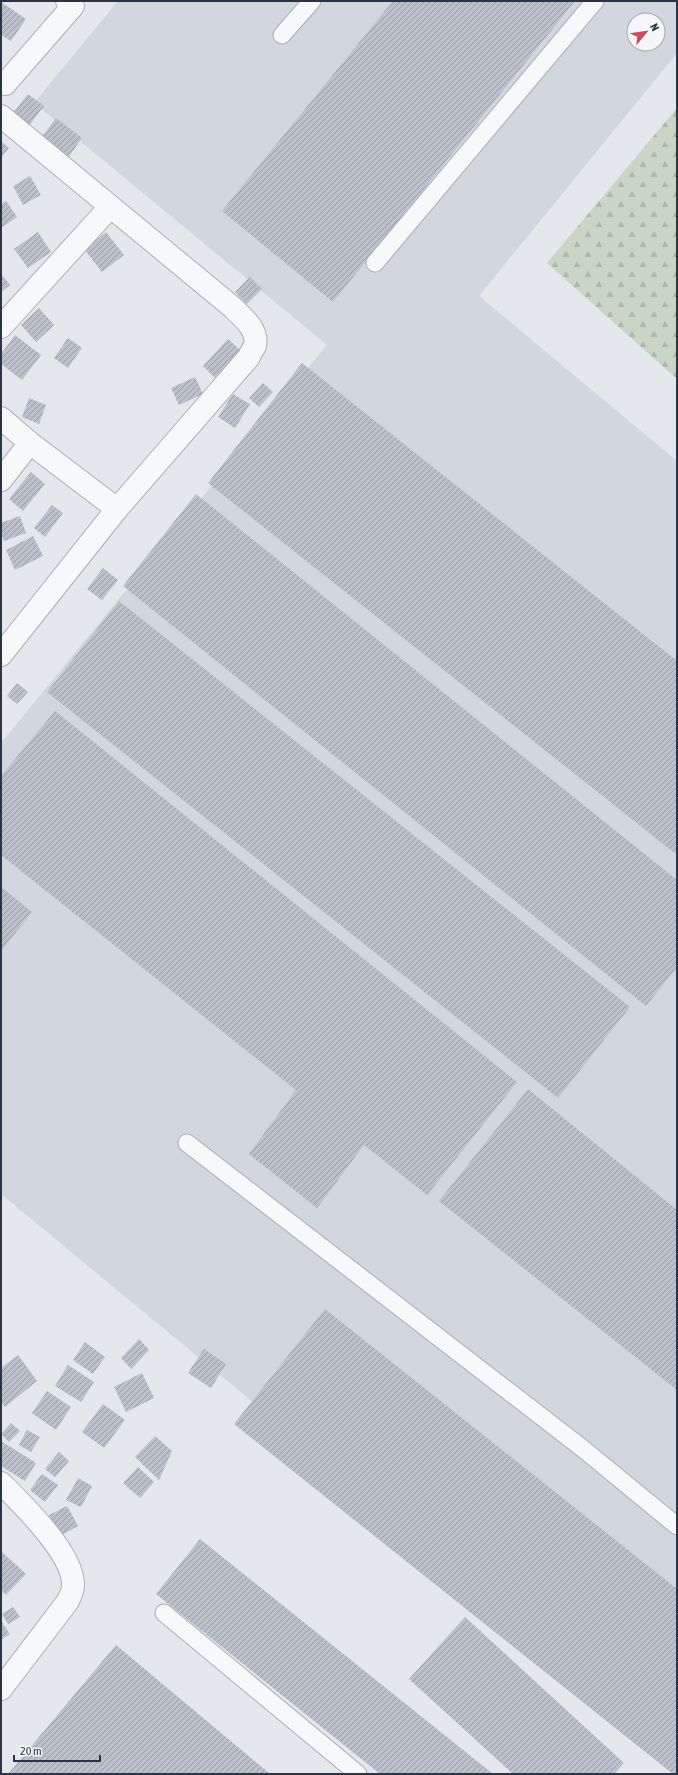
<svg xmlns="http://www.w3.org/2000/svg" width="678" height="1775" viewBox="0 0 678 1775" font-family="'Asap Condensed',sans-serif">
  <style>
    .built { fill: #d2d6de; fill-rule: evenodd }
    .forest { fill: url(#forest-firs) }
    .building { fill: url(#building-hatch) }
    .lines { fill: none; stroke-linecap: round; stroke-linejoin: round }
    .lane-casing { stroke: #a9aeb7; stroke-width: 19 }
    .street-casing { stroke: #a9aeb7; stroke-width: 24 }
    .lane { stroke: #f7f8fa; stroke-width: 17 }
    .street { stroke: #f7f8fa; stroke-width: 22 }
  </style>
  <defs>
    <pattern id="forest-firs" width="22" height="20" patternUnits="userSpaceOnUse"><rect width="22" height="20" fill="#c9d6c5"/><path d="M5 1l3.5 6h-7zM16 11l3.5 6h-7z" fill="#adb8ab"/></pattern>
    <pattern id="building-hatch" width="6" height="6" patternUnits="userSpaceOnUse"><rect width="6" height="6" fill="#bbc0ca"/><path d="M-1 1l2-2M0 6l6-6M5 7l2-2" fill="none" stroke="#989da6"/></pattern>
  </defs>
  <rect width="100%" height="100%" fill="#e4e7ec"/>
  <path class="built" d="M118 1H677V53L479 296 677 461V1753L1 1194V743L327 345 34 103ZM634 20H658V44H634Z"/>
  <path class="forest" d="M677 108V379L547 263Z"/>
  <path class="building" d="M393 1H575L333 302 222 211Z
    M1 2 26 19 11 41 1 35Z
    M28 94 44 106 25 131 9 118Z
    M56 118 82 138 65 162 38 142Z
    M1 141 9 148 1 158Z
    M30 176 41 195 23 205 13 186Z
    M6 201 17 217 1 228V204Z
    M38 232 51 252 28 268 14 249Z
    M106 232 124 255 102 272 84 249Z
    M1 274 10 285 1 292Z
    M250 277 262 289 247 304 235 292Z
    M39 308 54 325 36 342 21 325Z
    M15 335 41 355 22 380 1 364V354Z
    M68 338 82 348 68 368 54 358Z
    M228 339 241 351 215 378 203 366Z
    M302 363 677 661V855L208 483Z
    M195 377 203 394 179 405 171 388Z
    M263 383 273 392 259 407 249 398Z
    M233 394 250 404 235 428 218 417Z
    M29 398 46 405 39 424 22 417Z
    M31 472 45 484 23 511 9 499Z
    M196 494 677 880V967L646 1006 123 586Z
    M52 505 63 513 45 537 34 528Z
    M20 516 26 533 4 541 1 533V523Z
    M33 536 43 556 15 570 6 550Z
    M103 568 118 580 102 600 87 589Z
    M119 601 630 1007 558 1098 47 692Z
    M17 683 28 692 17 704 7 696Z
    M55 711 517 1082 427 1195 364 1145 317 1208 249 1154 296 1090 1 855V776Z
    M1 887 32 912 1 951Z
    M528 1089 677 1210V1390L439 1201Z
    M325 1309 677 1589V1774H673L234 1424Z
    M139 1339 149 1350 131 1369 121 1358Z
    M85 1342 105 1357 93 1374 73 1360Z
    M204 1349 226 1364 211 1388 188 1373Z
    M18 1355 37 1381 5 1407 1 1402V1368Z
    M68 1365 94 1382 81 1402 55 1386Z
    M142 1373 154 1398 126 1412 114 1387Z
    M47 1391 71 1407 56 1430 32 1413Z
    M103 1404 125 1420 104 1448 82 1432Z
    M11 1423 20 1431 9 1442 1 1434Z
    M27 1430 40 1437 31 1452 19 1445Z
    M155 1436 172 1451 159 1480 135 1457Z
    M1 1441 36 1463 25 1481 1 1466Z
    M59 1452 69 1461 55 1477 45 1469Z
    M138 1467 154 1482 140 1498 123 1483Z
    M42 1474 58 1485 45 1502 30 1490Z
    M78 1478 92 1486 81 1507 66 1500Z
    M67 1506 78 1526 60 1536 49 1515Z
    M200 1539 493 1774H380L156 1594Z
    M1 1551 26 1574 6 1595 1 1590Z
    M13 1607 20 1617 8 1624 2 1614Z
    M465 1617 624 1763 614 1774H513L409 1679Z
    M1 1621 10 1634 1 1640Z
    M116 1645 270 1774H8Z"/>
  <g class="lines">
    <g class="lane-casing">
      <path id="lane" d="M282 35 312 1
        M375 263 595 1
        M187 1143 582 1448 677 1526
        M164 1613 358 1774"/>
    </g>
    <g class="street-casing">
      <path id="street" d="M5 84 73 6 67 1
        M1 116 231 306C241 316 259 329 255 346 253 349 250 354 249 357L117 509 1 655
        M1 327 110 207
        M1 418 30 443 117 509
        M1 480 30 443
        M1 1483C22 1504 75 1555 73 1586 73 1591 70 1596 68 1601L1 1689"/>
    </g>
    <use href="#lane" class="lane"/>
    <use href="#street" class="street"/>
  </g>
  <rect width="678" height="1775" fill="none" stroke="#2b3445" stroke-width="4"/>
  <g transform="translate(646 32) rotate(61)"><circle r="19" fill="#f4f6f9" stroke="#a4a8b1"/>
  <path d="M0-3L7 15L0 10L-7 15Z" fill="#d1495b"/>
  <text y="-6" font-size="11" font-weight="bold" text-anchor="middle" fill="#2b3445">N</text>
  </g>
  <path d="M14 1755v6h86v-6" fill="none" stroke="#2b3445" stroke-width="2"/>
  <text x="20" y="1755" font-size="12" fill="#2b3445" stroke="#f4f6f9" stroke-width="3" paint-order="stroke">20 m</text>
</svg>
